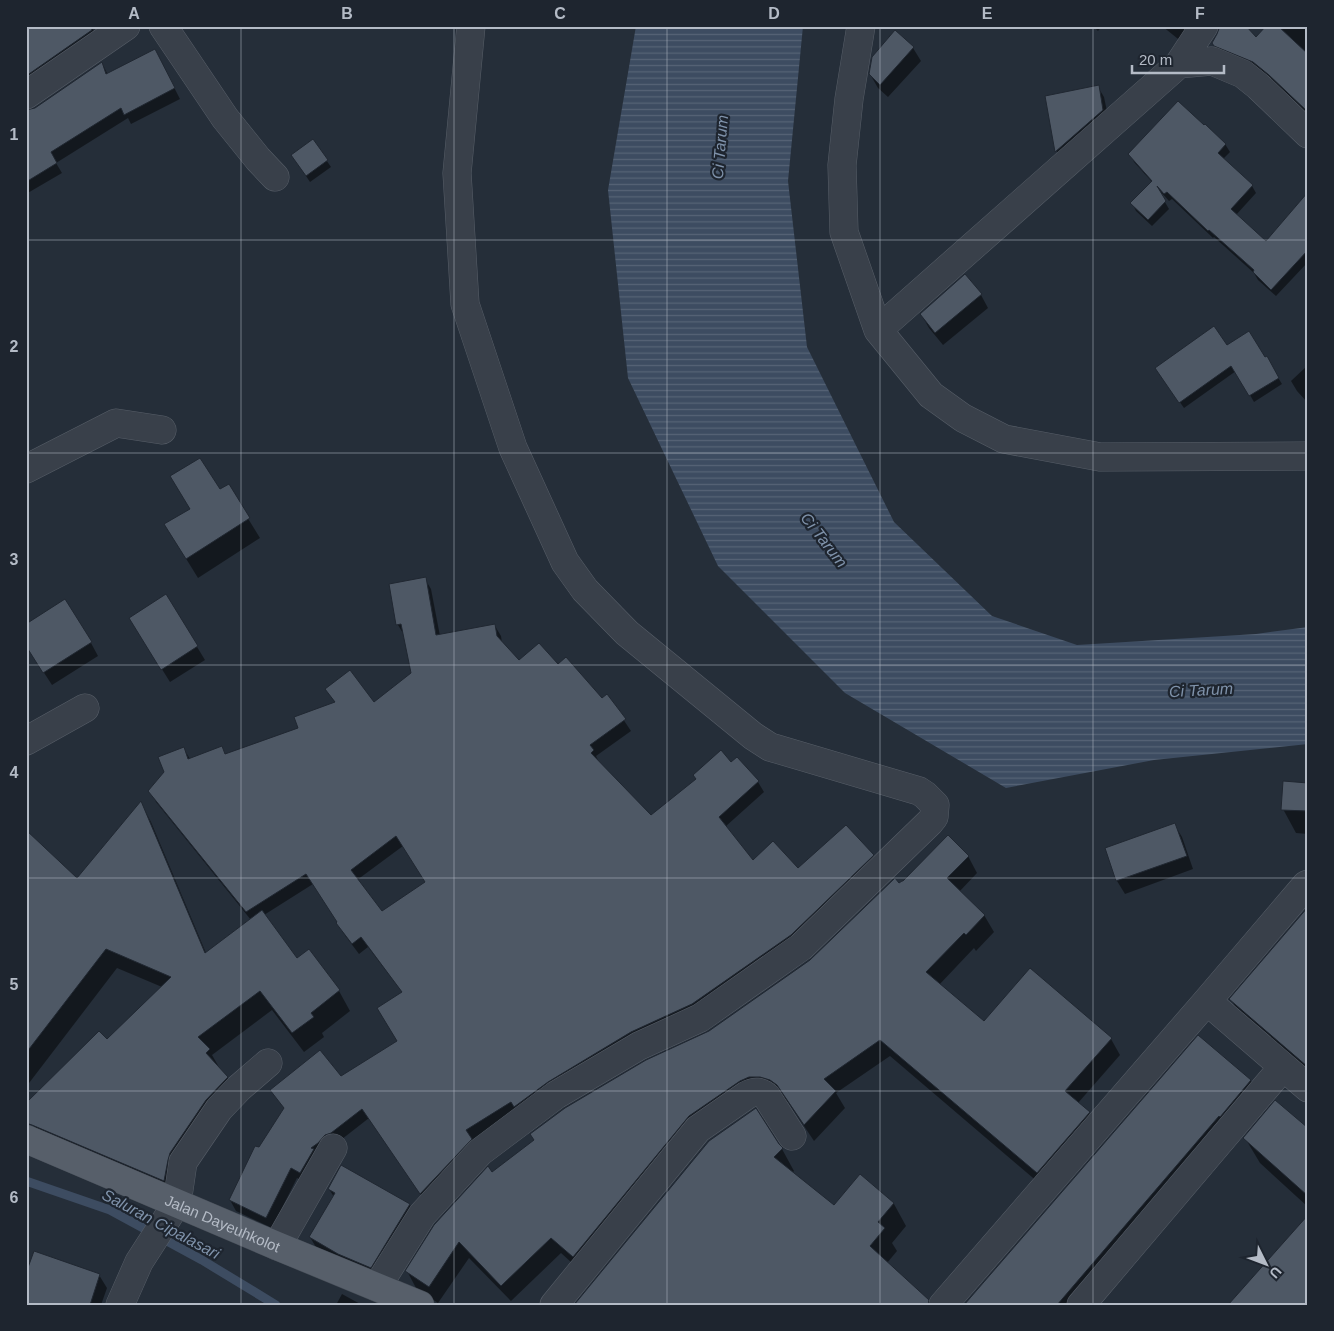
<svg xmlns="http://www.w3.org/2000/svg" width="1334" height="1331" viewBox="0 0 1334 1331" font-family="Arial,sans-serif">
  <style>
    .water { fill: url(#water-rules) }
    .shadow { fill: #0007; fill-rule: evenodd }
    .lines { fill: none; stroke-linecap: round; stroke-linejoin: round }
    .stream { stroke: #3d4c61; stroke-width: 9 }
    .building { fill: #4e5865; stroke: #202731; fill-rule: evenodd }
    .minor-casing { stroke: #575e68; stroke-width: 29 }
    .major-casing { stroke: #424953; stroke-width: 29 }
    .minor { stroke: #39404a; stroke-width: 28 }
    .major { stroke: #575f6a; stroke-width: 28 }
    .grid { fill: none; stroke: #b4bbc6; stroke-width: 1; stroke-opacity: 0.55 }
    .labels { text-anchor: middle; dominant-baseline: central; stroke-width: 4.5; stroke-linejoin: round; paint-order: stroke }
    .street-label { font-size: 15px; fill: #b4bbc6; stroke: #1e252f }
    .water-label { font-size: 16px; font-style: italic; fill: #7f92aa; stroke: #1e252f }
    .neatline { fill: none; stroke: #b4bbc6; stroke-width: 2 }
    .grid-label { font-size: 16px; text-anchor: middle; font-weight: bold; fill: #b4bbc6 }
  </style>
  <defs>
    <pattern id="water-rules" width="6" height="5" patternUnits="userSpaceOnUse" patternTransform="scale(1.25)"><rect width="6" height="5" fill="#3d4c61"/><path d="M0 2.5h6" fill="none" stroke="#576476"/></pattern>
  </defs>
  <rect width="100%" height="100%" fill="#252e39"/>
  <path class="water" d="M636 26H803L788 181 807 347 894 522 992 616 1077 645 1256 634 1308 627V744L1154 760 1006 788 845 693 718 566 628 378 608 190Z"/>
  <path class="shadow" d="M26 26H92L97 41 26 90Z
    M1093 26H1102L1098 31Z
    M1162 26H1203L1188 47Z
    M1268 26H1308V114L1275 83 1259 70 1218 51 1213 43 1256 39Z
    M913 48 921 61 888 97 878 88 870 74Z
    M160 60 180 99 131 124 128 118 56 163 62 173 26 194V112L35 109 102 63 108 75Z
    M1098 87 1104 97 1109 121 1062 162 1057 152 1046 97Z
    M313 141 331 167 310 182 296 161Z
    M1225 144 1230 152 1223 159 1252 186 1256 193 1236 215 1266 242 1308 194V262L1276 296 1258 280 1254 273 1214 237 1213 238 1172 199 1169 201 1160 191 1159 192 1169 209 1152 226 1136 211 1132 203 1152 182 1134 162 1130 154Z
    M965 276 981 295 988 308 943 345 929 328 921 314Z
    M1227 347 1265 359 1266 358 1282 384 1254 402 1236 371 1184 408 1160 374Z
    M1308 365V403L1297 391 1291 381Z
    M228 486 260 538 198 578 177 544 219 491Z
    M425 579 431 589 440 636 495 626 501 636 502 643 519 662 558 666 602 699 607 695 631 731 596 756 599 762 651 817 731 764 758 782 764 792 725 827 753 861 798 870 873 856 879 866 797 946 471 1141 477 1150 427 1204 369 1118 337 1143 307 1183 297 1178 272 1228 236 1211 230 1200 260 1149 285 1109 272 1090 340 1078 399 1042 403 993 368 947 359 954 344 934 338 923 313 884 264 915 297 960 309 951 339 991 350 1011 322 1033 324 1037 304 1052 272 1010 212 1055 220 1069 227 1077 239 1097 175 1200 44 1144 33 1124 107 1041 162 987 117 968 26 1087V846L77 880 141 803 151 822 206 953 251 920 156 802 150 791 184 749 190 759 221 748 226 755 299 728 335 703 327 689 374 704 412 674 404 635 398 625ZM403 846 426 882 382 912 357 880Z
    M166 596 205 660 170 682 138 631Z
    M91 643 98 656 52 685 26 645Z
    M1308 784V834L1296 833 1283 809Z
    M1174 824 1182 837 1193 869 1125 894 1117 881 1106 849Z
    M968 856 977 873 959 892 984 915 994 932 976 951 974 948 939 985 984 1023 1111 1039 1120 1055 1078 1103 1089 1113 1099 1129 1046 1189 890 1056 836 1093 845 1108 814 1141 788 1102 781 1096 759 1093 698 1133 583 1273 561 1253 511 1301 469 1258 438 1303 416 1288 407 1271 492 1174 710 1032 811 961 899 885Z
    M1308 915V1079L1245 1025 1231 999Z
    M1199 1036 1251 1081 1263 1103 1089 1305H966Z
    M1308 1130V1207L1260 1163 1245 1138Z
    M782 1149 794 1171 792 1173 834 1207 861 1176 894 1204 906 1226 892 1243 897 1251 887 1263 928 1300 930 1305H576Z
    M342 1167 410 1205 416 1217 378 1279 317 1249 310 1237 334 1197 329 1189Z
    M99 1275 107 1288 101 1305H26Z
    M342 1294 362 1305H336Z"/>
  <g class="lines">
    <path class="stream" d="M26 1181 110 1210 202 1260 276 1305"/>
  </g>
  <path class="building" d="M26 26H91L92 30 26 76Z
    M1220 26H1246L1256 37 1266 26H1278L1308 54V112L1269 75 1253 62 1214 46 1212 43 1217 34Z
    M895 30 914 47 880 85 869 74 872 57Z
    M155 49 175 88 124 115 121 108 51 152 57 163 26 182V110L35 108 102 62 106 74Z
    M1099 85 1103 110 1055 152 1045 96Z
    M1178 101 1204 125 1205 124 1226 144 1218 153 1253 185 1231 209 1266 241 1308 192V250L1271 290 1253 272 1254 270 1209 230 1208 231 1167 192 1164 194 1157 186 1166 201 1148 220 1130 203 1152 181 1128 154Z
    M313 139 328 160 306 176 291 155Z
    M965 274 982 294 935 333 920 314Z
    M1214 326 1227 345 1249 331 1265 357 1267 356 1279 378 1249 396 1231 366 1179 403 1155 368Z
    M200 458 220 489 229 484 250 518 186 559 164 524 190 509 170 476Z
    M426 577 436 635 495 624 497 636 519 660 539 643 558 664 566 657 602 698 607 694 626 719 590 745 594 750 591 753 651 815 696 779 693 775 721 750 731 762 737 757 759 781 719 817 753 860 773 841 798 868 846 825 874 855 791 935 692 1004 631 1032 548 1082 514 1107 511 1102 466 1130 472 1139 420 1194 362 1109 331 1133 325 1135 318 1143 311 1148 314 1149 300 1173 291 1168 266 1218 229 1200 255 1146 259 1147 284 1108 270 1090 320 1050 341 1076 397 1041 377 1008 402 992 361 937 352 944 336 923 337 922 306 874 246 912 148 791 164 772 158 757 184 747 188 759 222 746 225 754 298 728 294 717 335 702 325 689 350 670 374 702 411 673 401 624 396 625 389 584ZM396 836 425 882 382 911 351 870Z
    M166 594 198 646 161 670 129 618Z
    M65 599 92 642 43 673 26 646V624Z
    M1283 781 1308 783V811L1281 810Z
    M141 801 205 953 262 910 297 958 309 949 340 990 311 1013 314 1017 292 1033 260 991 198 1037 210 1049 206 1053 228 1077 206 1100 170 1153 168 1160 164 1181 32 1125 26 1123V1103L99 1031 107 1039 171 977 106 949 26 1053V830L77 878Z
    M1175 823 1187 856 1116 881 1105 848Z
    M948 835 969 856 947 878 985 915 966 935 964 933 926 972 984 1021 1030 968 1112 1038 1065 1091 1090 1112 1037 1173 880 1040 824 1079 836 1091 804 1125 777 1085 770 1080 760 1077H749L740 1081 689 1116 573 1257 551 1238 501 1286 459 1242 429 1287 405 1271 434 1225 488 1166 492 1172 534 1140 530 1134 565 1108 646 1060 709 1031 810 960 895 878 899 883 902 881H903Z
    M1308 907V1067L1229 999Z
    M1198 1035 1251 1080 1220 1117 1219 1116 1057 1305H964Z
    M1275 1100 1308 1128V1196L1243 1138Z
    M756 1108 779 1144 783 1148 774 1157 834 1205 860 1174 894 1203 878 1222 885 1228 870 1246 929 1300 928 1305H574L709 1141Z
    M341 1165 410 1204 371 1268 338 1254 309 1237 335 1193 328 1189Z
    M1308 1215V1305H1228Z
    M34 1251 100 1274 90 1305H26V1273Z"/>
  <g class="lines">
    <g class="minor-casing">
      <path id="minor" d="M163 26 225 118 258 159 275 177
        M861 26 849 99 842 165 844 232 878 330 931 395 963 418 1004 439 1100 457 1308 456
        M1179 64 1212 61 1243 74 1258 86 1308 134
        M26 95 126 26
        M878 330 1179 64 1204 26
        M26 469 116 423 162 430
        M26 741 85 708
        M1207 1001 1308 1088
        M277 1246 333 1148
        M377 1287 422 1215 480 1152 556 1095 639 1046 700 1018 801 947 930 822 934 817 935 805 925 795 919 791 770 747 753 736 627 633 585 590 565 562 513 448 465 304 457 173 471 26
        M120 1305 139 1262 177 1203 183 1162 219 1109 239 1088 268 1063
        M554 1305 698 1129 747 1095C754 1091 761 1091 767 1097L792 1136
        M943 1305 1207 1001 1306 885 1308 884
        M1081 1305 1283 1067"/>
    </g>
    <g class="major-casing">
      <g id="major">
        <path id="s1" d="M26 1139 277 1246 420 1305"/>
      </g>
    </g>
    <use href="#minor" class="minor"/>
    <use href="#major" class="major"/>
  </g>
  <path class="grid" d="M241 26V1305M454 26V1305M667 26V1305M880 26V1305M1093 26V1305M26 240H1308M26 453H1308M26 665H1308M26 878H1308M26 1091H1308"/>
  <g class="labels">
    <g class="street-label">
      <text stroke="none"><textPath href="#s1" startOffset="214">Jalan Dayeuhkolot</textPath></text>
    </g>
    <g class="water-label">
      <text transform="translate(720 147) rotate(-85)">Ci Tarum</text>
      <text transform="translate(824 540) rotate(52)">Ci Tarum</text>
      <text transform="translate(1201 690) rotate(-3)">Ci Tarum</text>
      <text transform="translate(161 1224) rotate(28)">Saluran Cipalasari</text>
    </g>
  </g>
  <rect width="1334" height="1331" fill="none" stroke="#1e252f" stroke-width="55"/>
  <g transform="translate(1266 1264) rotate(132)" stroke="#1e252f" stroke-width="4" paint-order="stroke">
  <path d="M0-4L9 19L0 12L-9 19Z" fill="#b4bbc6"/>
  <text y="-8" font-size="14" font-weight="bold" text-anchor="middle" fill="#b4bbc6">U</text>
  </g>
  <path d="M1132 65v8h92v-8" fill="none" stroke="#b4bbc6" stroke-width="2.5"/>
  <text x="1139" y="65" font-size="15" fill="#b4bbc6" stroke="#1e252f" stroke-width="4" paint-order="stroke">20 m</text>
  <rect x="28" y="28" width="1278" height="1276" class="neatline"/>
  <g class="grid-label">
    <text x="134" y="19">A</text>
    <text x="347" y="19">B</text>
    <text x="560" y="19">C</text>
    <text x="774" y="19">D</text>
    <text x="987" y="19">E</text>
    <text x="1200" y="19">F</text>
    <text x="14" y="140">1</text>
    <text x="14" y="352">2</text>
    <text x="14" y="565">3</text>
    <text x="14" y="778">4</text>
    <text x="14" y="990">5</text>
    <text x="14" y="1203">6</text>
  </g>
</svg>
